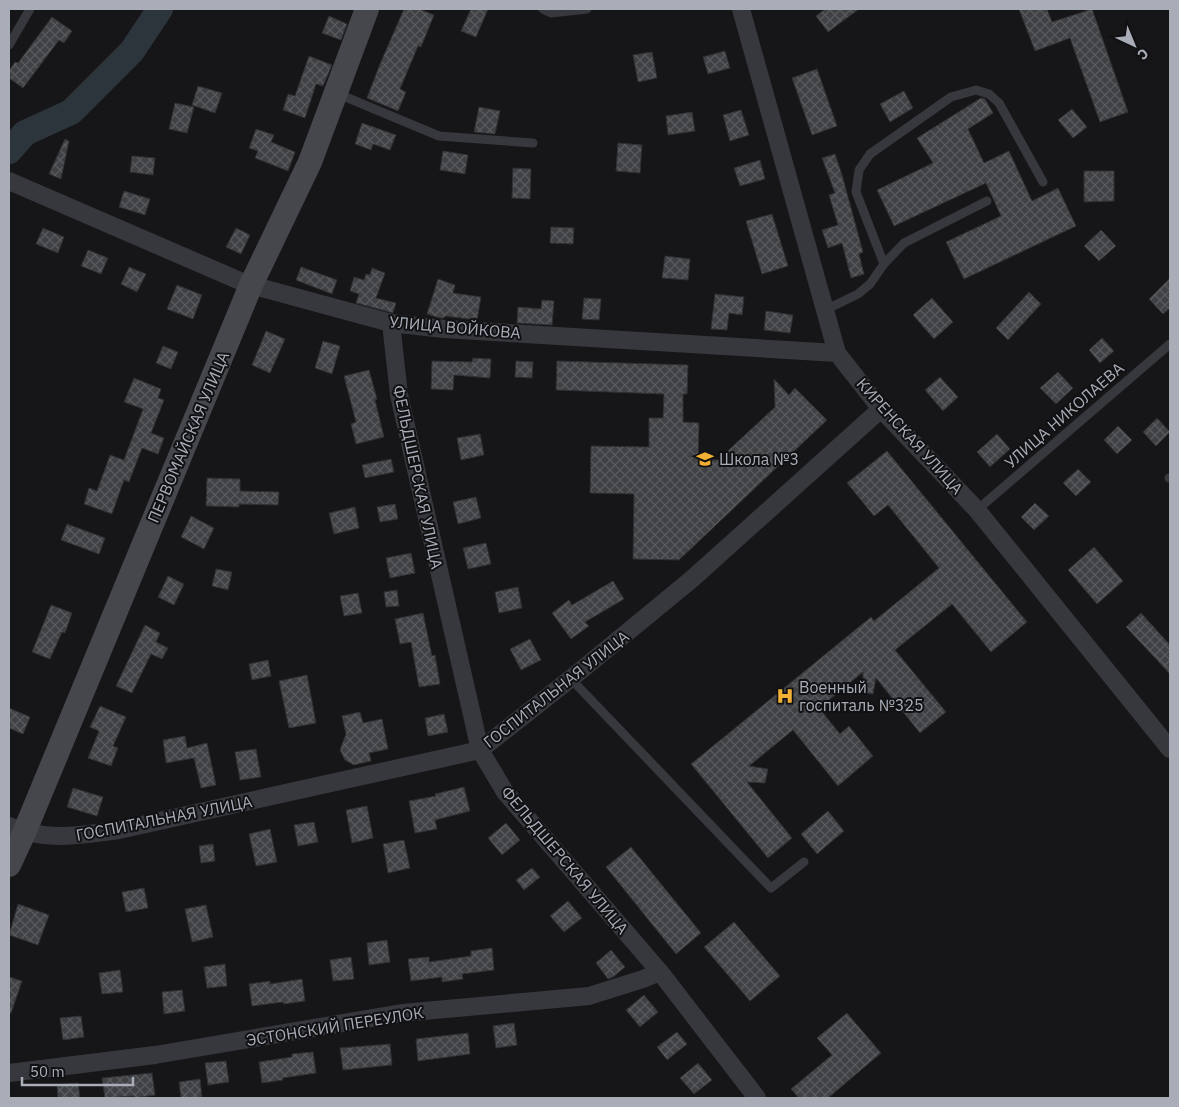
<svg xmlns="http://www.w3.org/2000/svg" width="1179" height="1107" viewBox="0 0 1179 1107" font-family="'IBM Plex Sans',sans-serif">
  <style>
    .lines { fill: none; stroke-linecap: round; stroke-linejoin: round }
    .river { stroke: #2c353c; stroke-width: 26 }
    .building { fill: url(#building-cross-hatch); stroke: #303034 }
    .lane { stroke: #37383d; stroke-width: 9 }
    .street { stroke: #37383d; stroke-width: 18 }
    .secondary { stroke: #45474d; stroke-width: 24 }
    .labels { text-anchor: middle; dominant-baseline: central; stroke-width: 4; stroke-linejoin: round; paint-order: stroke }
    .street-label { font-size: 16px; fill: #a8adb8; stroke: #111113 }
    .poi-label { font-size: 16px; fill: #a8adb8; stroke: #111113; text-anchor: start }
  </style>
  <defs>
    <pattern id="building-cross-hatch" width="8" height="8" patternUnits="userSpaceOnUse" patternTransform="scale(1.25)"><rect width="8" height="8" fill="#404145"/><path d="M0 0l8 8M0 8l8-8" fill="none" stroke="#595a5e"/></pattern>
  </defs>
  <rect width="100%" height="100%" fill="#161618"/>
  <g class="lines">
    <path class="river" d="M9 151 25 133 71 112 132 51 160 9"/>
  </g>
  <path class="building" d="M404 9H419L434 15 421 47 418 46 400 89 406 92 398 111 367 98 380 64Z
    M471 9H488L476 37 461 31Z
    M825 9H859L828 32 816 16Z
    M1019 9H1047L1052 22 1092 9 1128 112 1100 122 1070 38 1035 51Z
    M329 16 347 24 341 40 322 33Z
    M52 17 72 31 64 43 59 40 23 88 9 78V71L15 62 18 63Z
    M725 51 730 68 708 74 703 57Z
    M652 52 657 78 638 82 633 55Z
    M309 56 332 65 323 86 316 84 305 118 283 110 288 94 295 96Z
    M817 69 837 126 812 135 792 78Z
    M198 86 222 93 215 113 192 105Z
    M904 91 913 108 890 122 880 104Z
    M981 98 985 99 993 113 968 129 984 163 1009 151 1032 201 1058 188 1076 226 964 279 946 242 1001 216 986 183 894 226 877 190 933 163 917 138Z
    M175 103 194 107 187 133 169 129Z
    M479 107 500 111 495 134 474 132Z
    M1072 109 1087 127 1073 138 1058 120Z
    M741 110 749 135 730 141 723 115Z
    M692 112 695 131 668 135 666 116Z
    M362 123 396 135 390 150 373 144 371 150 355 144Z
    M256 129 274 135 271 142 295 152 288 171 255 158 258 151 249 148Z
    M65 139 69 141 61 179 49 174Z
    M618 143 642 145 640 173 616 171Z
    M443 151 468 155 465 174 440 170Z
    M835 154 842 175 863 252 859 254 864 274 851 278 842 243 828 248 822 230 838 225 829 195 835 193 822 158Z
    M132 156 155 158 153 175 130 172Z
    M760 160 765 179 740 186 734 168Z
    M513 168 531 169 530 199 512 198Z
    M1084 171H1114V201L1084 202Z
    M124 191 150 199 145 215 119 207Z
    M772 214 788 266 762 274 746 221Z
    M551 227 574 228 573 244 550 243Z
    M43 228 64 237 58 253 36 244Z
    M236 228 250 235 241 254 226 247Z
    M1101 230 1116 246 1099 261 1084 246Z
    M88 250 108 258 101 274 81 266Z
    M665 256 690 259 688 280 662 278Z
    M129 267 146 274 137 292 121 284Z
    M301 267 337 280 332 294 296 280Z
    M372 268 385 273 376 298 396 303 393 313 356 303 359 294 350 291 354 277 364 280 366 274 370 275Z
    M1170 278V308L1163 314 1149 299Z
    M438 279 455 285 453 293 481 297 477 320 445 316 444 318H440L427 314Z
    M177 285 202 295 193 319 167 309Z
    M1029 292 1041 304 1008 340 996 328Z
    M715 294 744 297 742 315 729 313 727 330 711 329Z
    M584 298 601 299 599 320 582 319Z
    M932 298 953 322 934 339 913 315Z
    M542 300 554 301 552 325 517 323 518 307 541 309Z
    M766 311 793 315 790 333 764 330Z
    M266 331 285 339 270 373 252 365Z
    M1102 338 1114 351 1100 363 1089 350Z
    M323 341 340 346 332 374 315 368Z
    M163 346 178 352 171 369 156 363Z
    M473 358 491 359 490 378 454 375 453 390 431 389 432 361 472 362Z
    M516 361 533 362 532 378 515 377Z
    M557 361 688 365 687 394H683V422L699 423 698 460H718L775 407 774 379 789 395 795 388 827 420 679 560 633 559 634 494 590 493 591 446 649 447V418H663L664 394 556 390Z
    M369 370 377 399 375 400 384 437 356 444 351 424 356 422 344 376Z
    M1058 372 1073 388 1056 404 1040 388Z
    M940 377 958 397 943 411 925 390Z
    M134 378 161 389 158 398 164 400 151 433 164 438 158 454 142 448 129 482 124 480 112 514 84 504 89 488 97 491 110 455 124 460 143 409 124 402Z
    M1157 418 1170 432 1156 446 1143 432Z
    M1118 426 1132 440 1117 454 1104 440Z
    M480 434 484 455 461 460 457 438Z
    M997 434 1010 449 990 467 977 452Z
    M887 451 1027 622 991 652 952 604 895 650 946 712 920 733 876 678 873 694 863 693V672L819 708 840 734 849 726 873 756 838 786 793 730 749 766 768 769 765 783 747 782 792 838 768 858 691 764 871 617 874 621 939 568 888 505 874 516 847 483Z
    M391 459 394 472 365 478 362 465Z
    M1078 469 1091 482 1076 496 1063 483Z
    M207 478 240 479V491L279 492 278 505 239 504V507L206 506Z
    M476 497 481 518 458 524 453 502Z
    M1035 503 1049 516 1034 530 1021 517Z
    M395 504 398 519 380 522 377 507Z
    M355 507 359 528 334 534 329 513Z
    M191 516 214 528 204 549 181 537Z
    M67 524 105 538 99 554 61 540Z
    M486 543 491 564 468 569 463 548Z
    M1094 547 1123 581 1097 604 1068 570Z
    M411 553 415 573 390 578 386 558Z
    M216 569 232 572 228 590 212 586Z
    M168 576 184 584 174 605 158 597Z
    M613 581 624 599 585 622 589 626 571 639 552 613 569 600 572 605Z
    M518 587 522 608 499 613 495 592Z
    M397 590 399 606 386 607 384 592Z
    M358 593 362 613 344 616 340 596Z
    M51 605 72 613 65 633 62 632 50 659 32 652Z
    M423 613 432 656 435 655 440 684 419 687 411 642 400 644 395 619Z
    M1141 613 1170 645V674L1126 627Z
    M145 625 160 633 156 642 168 648 162 659 151 654 132 693 116 686Z
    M530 639 541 660 521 670 510 649Z
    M268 660 271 676 252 680 249 664Z
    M307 675 316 723 289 728 279 681Z
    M100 706 126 717 113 746 118 748 111 766 88 758 99 731 90 727Z
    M9 708 30 717 23 734 9 728Z
    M360 712 363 723 382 719 388 749 369 753 371 761 354 765 345 760 340 750 346 734 342 716Z
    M444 714 448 732 428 736 425 718Z
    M185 736 187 748 207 743 216 785 201 788 194 758 166 763 163 740Z
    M256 749 261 777 240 780 235 752Z
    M464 787 470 811 435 820 437 829 415 833 409 801 436 796 435 794Z
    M73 788 103 797 97 816 67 807Z
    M367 806 373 838 352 843 346 810Z
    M828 811 844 831 817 854 801 834Z
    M314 822 318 842 298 846 294 825Z
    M506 823 520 840 502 855 488 838Z
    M270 829 277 862 256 866 249 834Z
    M404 840 410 868 388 873 383 844Z
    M213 844 215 861 201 863 199 846Z
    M631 847 701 933 676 954 606 867Z
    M532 868 540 877 524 890 516 880Z
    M144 888 148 908 126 912 122 892Z
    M568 901 582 918 564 932 550 916Z
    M18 904 49 915 38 945 9 935Z
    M206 905 213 937 192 942 185 909Z
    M734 922 780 976 750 1001 704 947Z
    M387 940 390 962 369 965 367 943Z
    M492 948 494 970 462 974 463 979 442 982V977L411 981 408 959 429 957V962L471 956V951Z
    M611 950 625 967 613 977 608 979 596 963Z
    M351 957 354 979 333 981 330 960Z
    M225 964 227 986 207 988 204 967Z
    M120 970 123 992 102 994 99 973Z
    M9 977 22 981 11 1013H9Z
    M302 979 305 1001 284 1004 283 1002 252 1006 249 984 270 981V984Z
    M182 990 185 1011 164 1014 162 992Z
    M644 995 658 1012 640 1027 626 1010Z
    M847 1013 881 1053 828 1098H799L791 1089 832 1055 817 1038Z
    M81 1016 84 1037 63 1040 60 1018Z
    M514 1023 517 1045 496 1048 493 1026Z
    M677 1032 687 1044 667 1060 657 1047Z
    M468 1033 470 1054 418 1061 416 1039Z
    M390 1044 392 1065 343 1070 340 1048Z
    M313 1052 316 1073 282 1078 283 1080 262 1083 259 1062 292 1057V1054Z
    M226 1061 229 1082 208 1085 205 1063Z
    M698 1063 712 1080 694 1094 680 1078Z
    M152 1073 155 1095 134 1098V1096L105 1098 102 1078Z
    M200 1079 202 1098H181L179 1082Z
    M78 1083 80 1098H58L57 1085Z"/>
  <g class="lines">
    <path class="lane" d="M543 9 551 13 587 9
      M9 45 30 9
      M336 93 439 136 533 143
      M884 264 856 192 859 170 870 154 951 97 976 90 989 94 999 103 1043 182
      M825 310 858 294 870 284 884 264 904 243 987 201
      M1169 478H1170
      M977 510 1170 344
      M571 679 771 888 804 862"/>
    <path class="street" d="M741 9 837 353 881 409 977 510 1170 749
      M9 181 247 284 391 323 444 329 837 353
      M391 323 399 395 480 750 505 792 660 972 757 1098
      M9 826C46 842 80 835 119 830L480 750 579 672 692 579 881 409
      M9 1073 155 1055 402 1013 589 996 643 979 660 972"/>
    <path class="secondary" d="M9 865 24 833 251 285 310 162 367 9"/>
  </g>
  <defs>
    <g id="school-bare" transform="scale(1.35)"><path d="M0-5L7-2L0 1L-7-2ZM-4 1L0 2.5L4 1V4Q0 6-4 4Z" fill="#f2b134" stroke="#111113" stroke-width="2.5" paint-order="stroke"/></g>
    <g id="hospital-bare" transform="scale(1.35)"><path d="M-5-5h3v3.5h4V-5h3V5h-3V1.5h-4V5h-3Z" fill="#f2b134" stroke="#111113" stroke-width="2.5" paint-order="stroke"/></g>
  </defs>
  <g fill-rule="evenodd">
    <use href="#school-bare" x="705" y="459"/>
    <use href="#hospital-bare" x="785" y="696"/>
  </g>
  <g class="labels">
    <g class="street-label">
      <text transform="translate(455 327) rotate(5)">УЛИЦА ВОЙКОВА</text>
      <text transform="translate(1064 415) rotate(-41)">УЛИЦА НИКОЛАЕВА</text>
      <text transform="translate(910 436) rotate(48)">КИРЕНСКАЯ УЛИЦА</text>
      <text transform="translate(188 437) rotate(-67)">ПЕРВОМАЙСКАЯ УЛИЦА</text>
      <text transform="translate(418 477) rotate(78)">ФЕЛЬДШЕРСКАЯ УЛИЦА</text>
      <text transform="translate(556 689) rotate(-38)">ГОСПИТАЛЬНАЯ УЛИЦА</text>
      <text transform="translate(164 818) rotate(-11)">ГОСПИТАЛЬНАЯ УЛИЦА</text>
      <text transform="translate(565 860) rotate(50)">ФЕЛЬДШЕРСКАЯ УЛИЦА</text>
      <text transform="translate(335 1026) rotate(-9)">ЭСТОНСКИЙ ПЕРЕУЛОК</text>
    </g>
    <g class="poi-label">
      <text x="719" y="459">Школа №3</text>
      <text x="799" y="687">Военный<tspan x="799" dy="18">госпиталь №325</tspan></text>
    </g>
  </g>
  <rect width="1179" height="1107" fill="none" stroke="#a8adb8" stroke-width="20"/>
  <g transform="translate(1134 45) rotate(136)" stroke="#111113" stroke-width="4" paint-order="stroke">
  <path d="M0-4L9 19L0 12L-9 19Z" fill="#a8adb8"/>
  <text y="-8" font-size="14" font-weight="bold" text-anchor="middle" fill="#a8adb8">С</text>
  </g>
  <path d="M22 1077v8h111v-8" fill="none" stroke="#a8adb8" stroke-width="2.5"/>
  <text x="30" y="1077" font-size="15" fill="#a8adb8" stroke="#111113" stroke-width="4" paint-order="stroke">50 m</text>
</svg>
